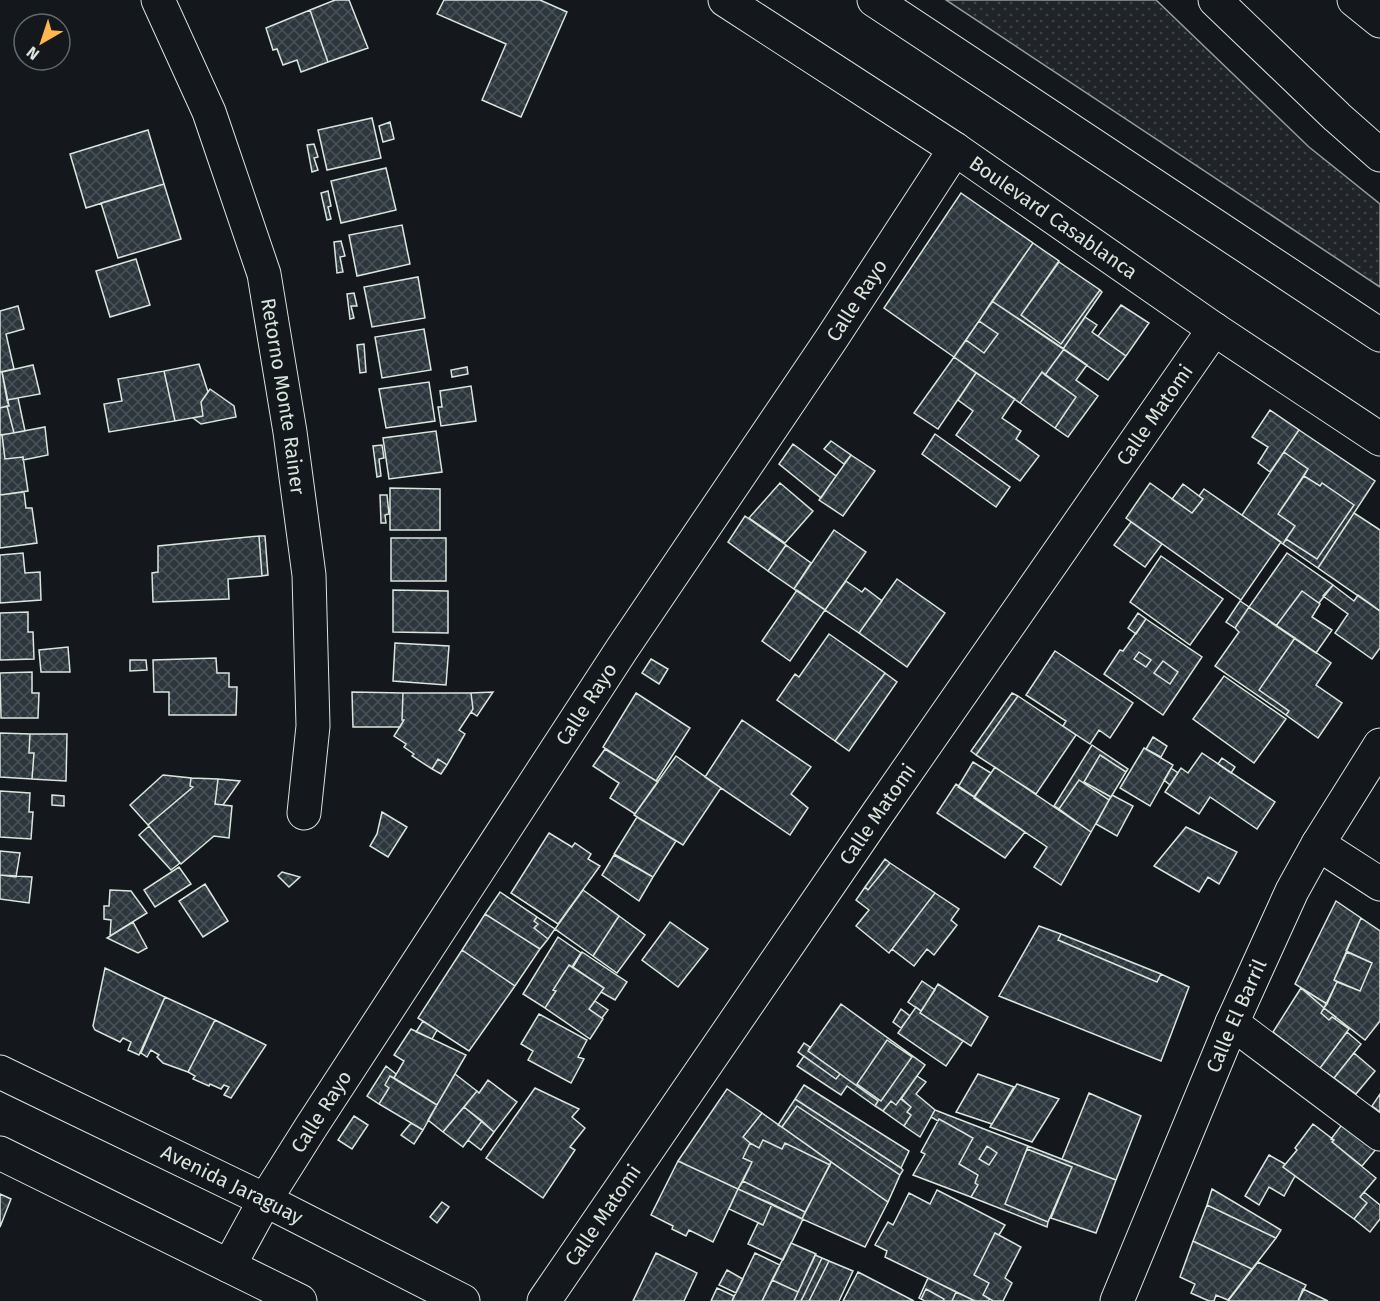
<svg xmlns="http://www.w3.org/2000/svg" width="1380" height="1301" viewBox="0 0 1380 1301" font-family="'Fira Sans',sans-serif">
  <style>
    .green { fill: url(#green-dots); stroke: #939e99; stroke-width: 1.5 }
    .building { fill: url(#building-cross-hatch); stroke: #d8e6dc; stroke-width: 1.5; fill-rule: evenodd }
    .lines { fill: none; stroke-linecap: round; stroke-linejoin: round }
    .minor-casing { stroke: #d8e6dc; stroke-width: 35 }
    .tertiary-casing { stroke: #d8e6dc; stroke-width: 35 }
    .primary-casing { stroke: #d8e6dc; stroke-width: 35 }
    .minor { stroke: #14181c; stroke-width: 33 }
    .tertiary { stroke: #14181c; stroke-width: 33 }
    .primary { stroke: #14181c; stroke-width: 33 }
    .labels { text-anchor: middle; dominant-baseline: central; stroke-width: 4.5; stroke-linejoin: round; paint-order: stroke }
    .street-label { font-size: 20px; fill: #d8e6dc; stroke: #14181c }
  </style>
  <defs>
    <pattern id="green-dots" width="8" height="8" patternUnits="userSpaceOnUse" patternTransform="scale(1.5)"><rect width="8" height="8" fill="#202428"/><path d="M2 2h.1M6 6h.1" fill="none" stroke="#404447" stroke-width="1.8" stroke-linecap="round"/></pattern>
    <pattern id="building-cross-hatch" width="8" height="8" patternUnits="userSpaceOnUse" patternTransform="scale(1.5)"><rect width="8" height="8" fill="#2c363c"/><path d="M0 0l8 8M0 8l8-8" fill="none" stroke="#4a5358"/></pattern>
  </defs>
  <rect width="100%" height="100%" fill="#14181c"/>
  <path class="green" d="M946 0H1156L1309 147 1380 204V287Z"/>
  <path class="building" d="M335 0H349L368 48 328 62 310 10Z
    M444 0H540L567 12 521 117 482 100 506 44 437 14Z
    M310 10 328 62 301 72 297 60 283 65 277 49 273 50 266 28Z
    M372 118 381 158 327 170 318 130Z
    M390 122 394 139 383 142 379 126Z
    M148 130 164 184 86 208 70 154Z
    M314 144 318 157 314 158 318 170 312 172 307 145Z
    M386 168 396 210 341 223 331 181Z
    M164 184 181 239 118 258 101 203Z
    M328 191 331 206 328 207 331 219 327 220 321 193Z
    M961 193 1033 243 954 357 884 308Z
    M402 225 410 264 357 276 349 235Z
    M341 241 345 256 340 257 343 272 337 273 334 242Z
    M1033 243 1059 261 1021 315 1061 344 1100 290 1102 292 1063 349 992 301Z
    M136 259 150 305 110 317 96 271Z
    M1059 262 1100 290 1061 344 1021 315Z
    M418 277 425 318 372 327 364 287Z
    M354 293 357 306H351L354 318 350 319 347 294Z
    M992 301 1064 349 1045 375 1042 372 1020 403 954 357 966 340 984 353 998 334 979 321Z
    M1121 305 1149 323 1126 356 1098 336Z
    M18 306 24 329 6 334 14 369 0 372V311Z
    M1085 317 1097 325 1092 332 1126 356 1108 380 1063 349Z
    M979 321 998 334 984 353 966 340Z
    M424 329 431 370 382 378 375 337Z
    M364 344 366 372 360 373 357 345Z
    M1064 349 1087 365 1076 380 1098 396 1068 437 1055 428 1076 397 1045 375Z
    M954 357 976 373 938 429 914 413Z
    M199 364 208 392 201 402 203 416 175 421 164 371Z
    M33 365 40 394 7 400 2 372Z
    M467 367 468 374 452 377 451 370Z
    M164 371 175 421 109 432 104 404 122 401 118 379Z
    M0 372H2L9 406 0 408Z
    M1042 372 1076 397 1055 428 1020 403Z
    M976 373 1015 399 1002 418 1021 431 1016 439 1039 456 1020 481 956 435 973 411 958 400Z
    M429 382 435 421 386 428 379 389Z
    M471 386 476 421 441 426 438 407H442L440 391Z
    M210 389 234 406 236 417 201 424 193 418 203 416 201 402Z
    M18 398 25 431 14 433 7 406H9L7 400Z
    M7 406 14 433 0 435V408Z
    M1270 410 1299 430 1270 472 1258 463 1268 447 1252 437Z
    M45 427 48 455 23 460V457L5 459 2 435Z
    M1299 430 1375 481 1318 568 1283 544 1286 539 1317 559 1354 505 1322 483 1320 486 1304 476 1308 469 1284 452Z
    M436 431 442 472 389 479 383 438Z
    M935 434 1010 487 996 507 922 454Z
    M0 435H2L5 459 23 457 28 491 0 495Z
    M831 441 851 455 844 464 824 449Z
    M793 444 836 476 821 498 779 464Z
    M382 445 384 458 379 459 381 476 377 477 373 446Z
    M1284 452 1308 469 1278 514 1295 526 1283 544 1242 515Z
    M851 455 875 471 843 516 819 500Z
    M1304 476 1320 486 1322 483 1354 505 1317 559 1286 539 1295 526 1278 514Z
    M780 483 813 511 785 543 749 518Z
    M1150 483 1192 513 1203 499 1199 496 1204 489 1281 542 1241 600 1126 518Z
    M1183 484 1203 499 1192 513 1172 499Z
    M390 488 440 489V530H390Z
    M24 492 26 508H32L37 543 0 548V495Z
    M380 495H387L389 514 385 515 386 523H381Z
    M1354 513 1380 530V611L1318 568Z
    M745 516 786 545 768 571 728 542Z
    M1131 522 1162 544 1145 567 1114 545Z
    M834 530 866 552 825 610 794 589Z
    M259 536H265L268 575 262 576Z
    M259 536 262 576 228 579 229 599 153 602 152 573 158 572V546Z
    M391 538H446V581H391Z
    M786 545 811 563 794 589 768 571Z
    M23 553 25 573 40 572 41 600 0 603V555Z
    M1287 553 1333 585 1319 603 1302 591 1276 626 1249 607Z
    M1161 556 1223 599 1190 645 1130 602Z
    M897 579 945 613 907 667 859 633Z
    M846 581 862 592 865 588 882 601 859 633 825 610Z
    M1333 585 1354 601 1358 595 1380 611V648L1372 659 1335 633 1348 614 1323 596Z
    M393 590 448 591V633L393 632Z
    M797 590 825 610 790 661 762 641Z
    M1302 591 1320 604 1312 617 1332 630 1316 653 1276 626Z
    M1240 601 1249 607 1235 628 1226 622Z
    M1249 607 1295 638 1259 690 1289 711 1286 715 1215 666 1239 632 1235 628Z
    M28 612V632H33L34 659 0 660V613Z
    M1138 613 1146 619 1136 634 1128 628Z
    M1146 619 1202 657 1163 715 1104 674 1120 650 1123 651ZM1139 652 1151 660 1146 667 1134 659ZM1163 661 1178 672 1170 684 1154 673Z
    M829 634 885 673 835 741 777 700 795 674 799 677Z
    M1295 638 1331 663 1316 685 1342 703 1318 738 1286 715 1289 711 1259 690Z
    M395 643 449 646 446 685 393 681Z
    M68 647 70 672H41L39 650Z
    M1055 651 1133 703 1110 738 1099 730 1090 744 1063 726 1066 721 1026 695Z
    M1139 652 1151 660 1146 667 1134 659Z
    M216 658 217 673H229V687H237L236 715H169V692H154L153 660Z
    M651 659 668 669 659 684 642 673Z
    M130 660H146L147 670 130 671Z
    M1163 661 1178 672 1170 684 1154 673Z
    M32 672V693H39L38 718H1L0 673Z
    M885 673 897 682 849 751 835 741Z
    M1224 676 1286 719 1254 763 1193 719Z
    M352 692 403 693 402 720H404L400 727H353Z
    M493 692 477 716 471 712 473 709 471 693Z
    M403 693H471L473 709 459 730 465 734 447 765 438 759 432 769 412 756 414 754 404 747 406 744 394 736 404 720H402Z
    M636 693 690 728 656 781 603 747Z
    M1012 693 1018 696 976 755 971 751Z
    M1018 696 1076 735 1036 794 976 755Z
    M742 720 811 767 791 794 808 808 790 835 705 777Z
    M0 733 30 734 29 753H34L32 779 0 777Z
    M30 734H67L66 781 32 779 34 753H29Z
    M1153 737 1167 746 1161 757 1146 749Z
    M1092 745 1128 769 1126 772 1100 755 1084 782 1111 797 1109 800 1079 780 1059 809 1054 806Z
    M1144 748 1173 765 1150 806 1120 788Z
    M605 749 658 782 635 814 610 798 619 783 593 766Z
    M1202 753 1275 802 1257 829 1210 797 1199 814 1165 792 1181 768 1188 773Z
    M1100 755 1126 772 1111 797 1084 782Z
    M676 756 721 788 683 845 634 815Z
    M1222 758 1235 767 1231 773 1218 764Z
    M438 759 447 765 441 774 432 769Z
    M973 762 991 773 974 797 958 787Z
    M995 767 1091 832 1061 885 1034 867 1047 847 974 798Z
    M1171 768 1178 773 1170 785 1164 780Z
    M163 775 191 778 190 786 193 787 148 825 130 805Z
    M191 778 218 779 215 804 232 806 229 838 214 836 181 864 148 825 193 787 190 786Z
    M218 779 240 781 223 805 215 804Z
    M1079 780 1109 800 1091 832 1059 809Z
    M956 784 1025 832 1005 858 937 813Z
    M0 791 30 793 29 812H33L31 839 0 837Z
    M52 795 64 796V806L52 805Z
    M1112 795 1133 806 1117 836 1096 824Z
    M382 812 407 827 388 857 370 846 377 834Z
    M637 817 676 841 653 877 614 854Z
    M149 826 180 863 171 870 139 835Z
    M1186 827 1237 852 1219 884 1208 877 1199 892 1154 866Z
    M549 833 572 847 575 843 591 854 588 859 600 866 558 924 511 893Z
    M0 851 20 853 16 877 0 875Z
    M614 855 653 877 639 901 602 875Z
    M885 859 890 863 868 890 865 887Z
    M890 863 935 893 889 953 856 926 869 910 856 900 865 887 868 890Z
    M179 867 191 884 155 907 144 890Z
    M282 872 300 877 289 887 278 876Z
    M0 875 32 877 29 903 0 899Z
    M205 884 228 921 203 937 179 901Z
    M110 890 131 891 147 913 110 936 111 920 104 919V906H109Z
    M583 890 619 916 593 956 555 929Z
    M500 892 537 917 534 921 538 924 534 928 548 939 540 949 485 914Z
    M935 893 959 909 951 920 957 925 934 955 927 949 914 966 892 949Z
    M1336 901 1361 918 1334 980 1337 982 1327 1004 1295 984Z
    M485 914 540 949 515 986 462 950Z
    M619 916 645 935 617 973 593 956Z
    M537 917 555 929 548 939 534 928 538 924 534 921Z
    M1361 918 1380 931V1021L1365 1040 1324 1008 1337 982 1360 991 1372 963 1346 951Z
    M133 922 147 948 138 953 107 938Z
    M670 922 708 949 678 987 642 960Z
    M1039 926 1061 934 1058 940 1157 982 1161 974 1189 987 1161 1061 999 996Z
    M1061 934 1161 974 1157 982 1058 940Z
    M558 937 581 953 572 967 569 965 553 990 556 991 545 1008 523 994Z
    M462 950 515 986 469 1051 418 1018Z
    M582 952 627 982 615 1000 601 992 604 988 573 967Z
    M1347 952 1372 963 1360 991 1334 980Z
    M569 965 604 988 589 1009 603 1019 590 1039 545 1008 556 991 553 990Z
    M105 968 165 997 139 1055 128 1050 131 1042 123 1038 120 1042 95 1030 93 1026Z
    M922 981 935 990 921 1011 908 1002Z
    M938 984 988 1017 971 1046 920 1013Z
    M1301 988 1327 1004 1324 1008Z
    M1301 988 1324 1008 1321 1013 1329 1020 1332 1017 1335 1019 1349 1029 1320 1068 1273 1032Z
    M165 997 215 1020 188 1072 163 1063 157 1057 159 1055 151 1050 147 1057 141 1053Z
    M595 1001 608 1010 602 1018 589 1009Z
    M841 1004 925 1065 896 1105 891 1101 883 1111 875 1106 878 1101 808 1051ZM887 1040 912 1057 881 1101 857 1084Z
    M916 1007 921 1011 920 1013 963 1041 946 1066 898 1033Z
    M1324 1008 1336 1017 1335 1019 1332 1017 1329 1020 1321 1013Z
    M901 1009 910 1016 901 1028 893 1022Z
    M539 1014 587 1040 578 1057 584 1059 571 1083 528 1060 533 1051 521 1044Z
    M215 1020 266 1045 231 1098 224 1095 229 1087 224 1085 221 1089 210 1084 209 1086 193 1079 195 1076 188 1072Z
    M423 1021 437 1030 432 1039 416 1032Z
    M411 1029 466 1055 437 1105 394 1078 404 1061 394 1055Z
    M1347 1032 1361 1044 1334 1078 1320 1068Z
    M887 1040 912 1057 881 1101 857 1084Z
    M804 1043 810 1047 808 1051 840 1074 836 1079 798 1052Z
    M1354 1053 1375 1071 1356 1094 1334 1078Z
    M804 1056 836 1079 840 1074 878 1101 875 1106 847 1086 841 1095 797 1066Z
    M386 1066 396 1074 394 1078 390 1076 385 1085 389 1088 379 1104 367 1096Z
    M455 1074 477 1091 443 1132 428 1120Z
    M978 1074 1014 1087 992 1124 956 1112Z
    M390 1076 437 1105 423 1130 379 1104 389 1088 385 1085Z
    M917 1076 926 1082 916 1094 935 1110 920 1137 904 1126 911 1115 907 1112 911 1107 901 1099Z
    M488 1080 517 1102 494 1132 464 1107 477 1091 479 1093Z
    M1017 1084 1059 1099 1032 1142 990 1127Z
    M804 1085 909 1151 901 1168 795 1099Z
    M535 1088 579 1109 572 1117 585 1128 570 1147 575 1150 543 1198 486 1158Z
    M727 1089 762 1113 743 1137 750 1143 743 1158 752 1162 738 1189 678 1161Z
    M1089 1093 1141 1116 1116 1180 1062 1159Z
    M1380 1094V1112L1372 1106Z
    M901 1098 911 1107 907 1112 911 1115 904 1126 883 1111 891 1101 896 1105Z
    M795 1099 901 1168 903 1170 900 1175 797 1106 782 1127 778 1125Z
    M797 1106 900 1175 888 1202 782 1127Z
    M464 1107 482 1121 463 1147 443 1132Z
    M935 1110 1028 1146 1005 1204 1048 1222 1047 1227 971 1197 978 1185 975 1183 978 1175 959 1164 973 1138 939 1119 938 1121 931 1117ZM987 1146 997 1153 989 1165 979 1159Z
    M762 1113 831 1162 830 1165 785 1143 782 1149 763 1140 759 1148 750 1143 743 1137Z
    M354 1116 368 1125 352 1149 338 1140Z
    M939 1119 973 1138 959 1164 978 1175 975 1183 978 1185 971 1197 913 1175 925 1154 921 1152Z
    M482 1121 494 1132 481 1150 468 1140Z
    M1344 1122 1378 1147 1362 1166 1332 1142 1334 1140 1331 1139Z
    M411 1123 423 1130 414 1144 401 1135Z
    M1313 1124 1334 1140 1332 1142 1376 1178 1360 1197 1367 1203 1354 1219 1283 1167 1297 1150 1295 1148Z
    M763 1140 782 1149 785 1143 830 1165 805 1212 743 1181 752 1162 743 1158 750 1143 759 1148Z
    M987 1146 997 1153 989 1165 979 1159Z
    M1028 1146 1116 1180 1096 1233 1051 1218 1072 1167 1027 1149Z
    M1027 1149 1072 1167 1048 1222 1005 1204Z
    M1269 1155 1285 1164 1283 1167 1295 1176 1284 1196 1269 1187 1259 1205 1245 1196Z
    M678 1161 738 1189 713 1242 689 1230 686 1236 672 1229 673 1226 651 1215Z
    M831 1162 888 1202 865 1247 802 1219Z
    M743 1181 805 1212 802 1219 738 1189Z
    M738 1189 772 1204 763 1225 729 1209Z
    M1212 1189 1281 1230 1276 1238 1207 1205Z
    M937 1190 1005 1225 999 1235 995 1233 974 1275 989 1283 983 1295 990 1299 988 1301H975L885 1257 887 1251 875 1245 888 1222 893 1225 909 1193 930 1204Z
    M1364 1192 1380 1205V1219L1370 1232 1354 1219 1367 1203 1360 1197Z
    M0 1194 11 1199 0 1227Z
    M442 1202 449 1207 437 1223 430 1217Z
    M772 1204 803 1219 783 1260 748 1244 758 1223 763 1225Z
    M1207 1205 1276 1238 1252 1269 1193 1241Z
    M995 1233 1021 1247 1005 1278 1012 1283 1003 1301H993L983 1295 989 1283 974 1275Z
    M1193 1241 1252 1269 1228 1300 1216 1295 1214 1301H1209L1191 1293 1195 1284 1180 1277Z
    M791 1243 816 1254 798 1292 772 1280Z
    M656 1253 697 1273 684 1301H633Z
    M755 1253 780 1265 762 1301H732Z
    M815 1255 822 1258 801 1301H794Z
    M822 1258 829 1261 809 1301H801Z
    M829 1261 853 1271 839 1301H809Z
    M1258 1262 1306 1285 1298 1301H1228Z
    M727 1270 743 1279 736 1293 719 1285Z
    M858 1272 914 1301H843Z
    M928 1278 956 1292 952 1301H943L944 1299 926 1289 921 1299 919 1298Z
    M772 1280 798 1292 794 1301H762Z
    M717 1288 734 1296 732 1301H711Z
    M926 1289 944 1299 943 1301H925L921 1299Z
    M1303 1289 1328 1301H1298Z
    M956 1292 975 1301H952Z"/>
  <g class="lines">
    <g class="minor-casing">
      <g id="minor">
        <path id="s1" d="M158 0 209 112 264 274 290 432 309 575 313 726 304 813"/>
        <path d="M1318 844 1380 884"/>
        <path d="M1232 1023 1380 1134"/>
        <path id="s2" d="M229 1266 265 1200 311 1127 622 649 832 338 955 149"/>
        <path id="s3" d="M544 1301 878 813 1214 329"/>
        <path id="s4" d="M1117 1301 1232 1023 1292 891 1318 844 1380 745"/>
      </g>
    </g>
    <g class="tertiary-casing">
      <g id="tertiary">
        <path id="s5" d="M0 1072 265 1200 463 1301"/>
        <path d="M0 1153 300 1301"/>
      </g>
    </g>
    <g class="primary-casing">
      <g id="primary">
        <path id="s6" d="M725 0 955 149 1214 329 1380 439"/>
        <path d="M874 0 1380 335"/>
        <path d="M1215 0 1337 117 1380 155"/>
        <path d="M1354 0 1380 21"/>
      </g>
    </g>
    <use href="#minor" class="minor"/>
    <use href="#tertiary" class="tertiary"/>
    <use href="#primary" class="primary"/>
  </g>
  <g class="labels">
    <g class="street-label">
      <text stroke="none"><textPath href="#s6" startOffset="394">Boulevard Casablanca</textPath></text>
      <text stroke="none"><textPath href="#s2" startOffset="1152">Calle Rayo</textPath></text>
      <text stroke="none"><textPath href="#s1" startOffset="418">Retorno Monte Rainer</textPath></text>
      <text stroke="none"><textPath href="#s3" startOffset="1076">Calle Matomi</textPath></text>
      <text stroke="none"><textPath href="#s2" startOffset="666">Calle Rayo</textPath></text>
      <text stroke="none"><textPath href="#s3" startOffset="590">Calle Matomi</textPath></text>
      <text stroke="none"><textPath href="#s4" startOffset="309">Calle El Barril</textPath></text>
      <text stroke="none"><textPath href="#s2" startOffset="180">Calle Rayo</textPath></text>
      <text stroke="none"><textPath href="#s5" startOffset="258">Avenida Jaraguay</textPath></text>
      <text stroke="none"><textPath href="#s3" startOffset="104">Calle Matomi</textPath></text>
    </g>
  </g>
  <g transform="translate(42 42) rotate(219)"><circle r="28" fill="#14181c" stroke="#626a69" stroke-width="1.5"/>
  <path d="M0-4.5L10 22L0 15L-10 22Z" fill="#ffb74d"/>
  <text y="-9" font-size="16" font-weight="bold" text-anchor="middle" fill="#d8e6dc">N</text>
  </g>
</svg>
